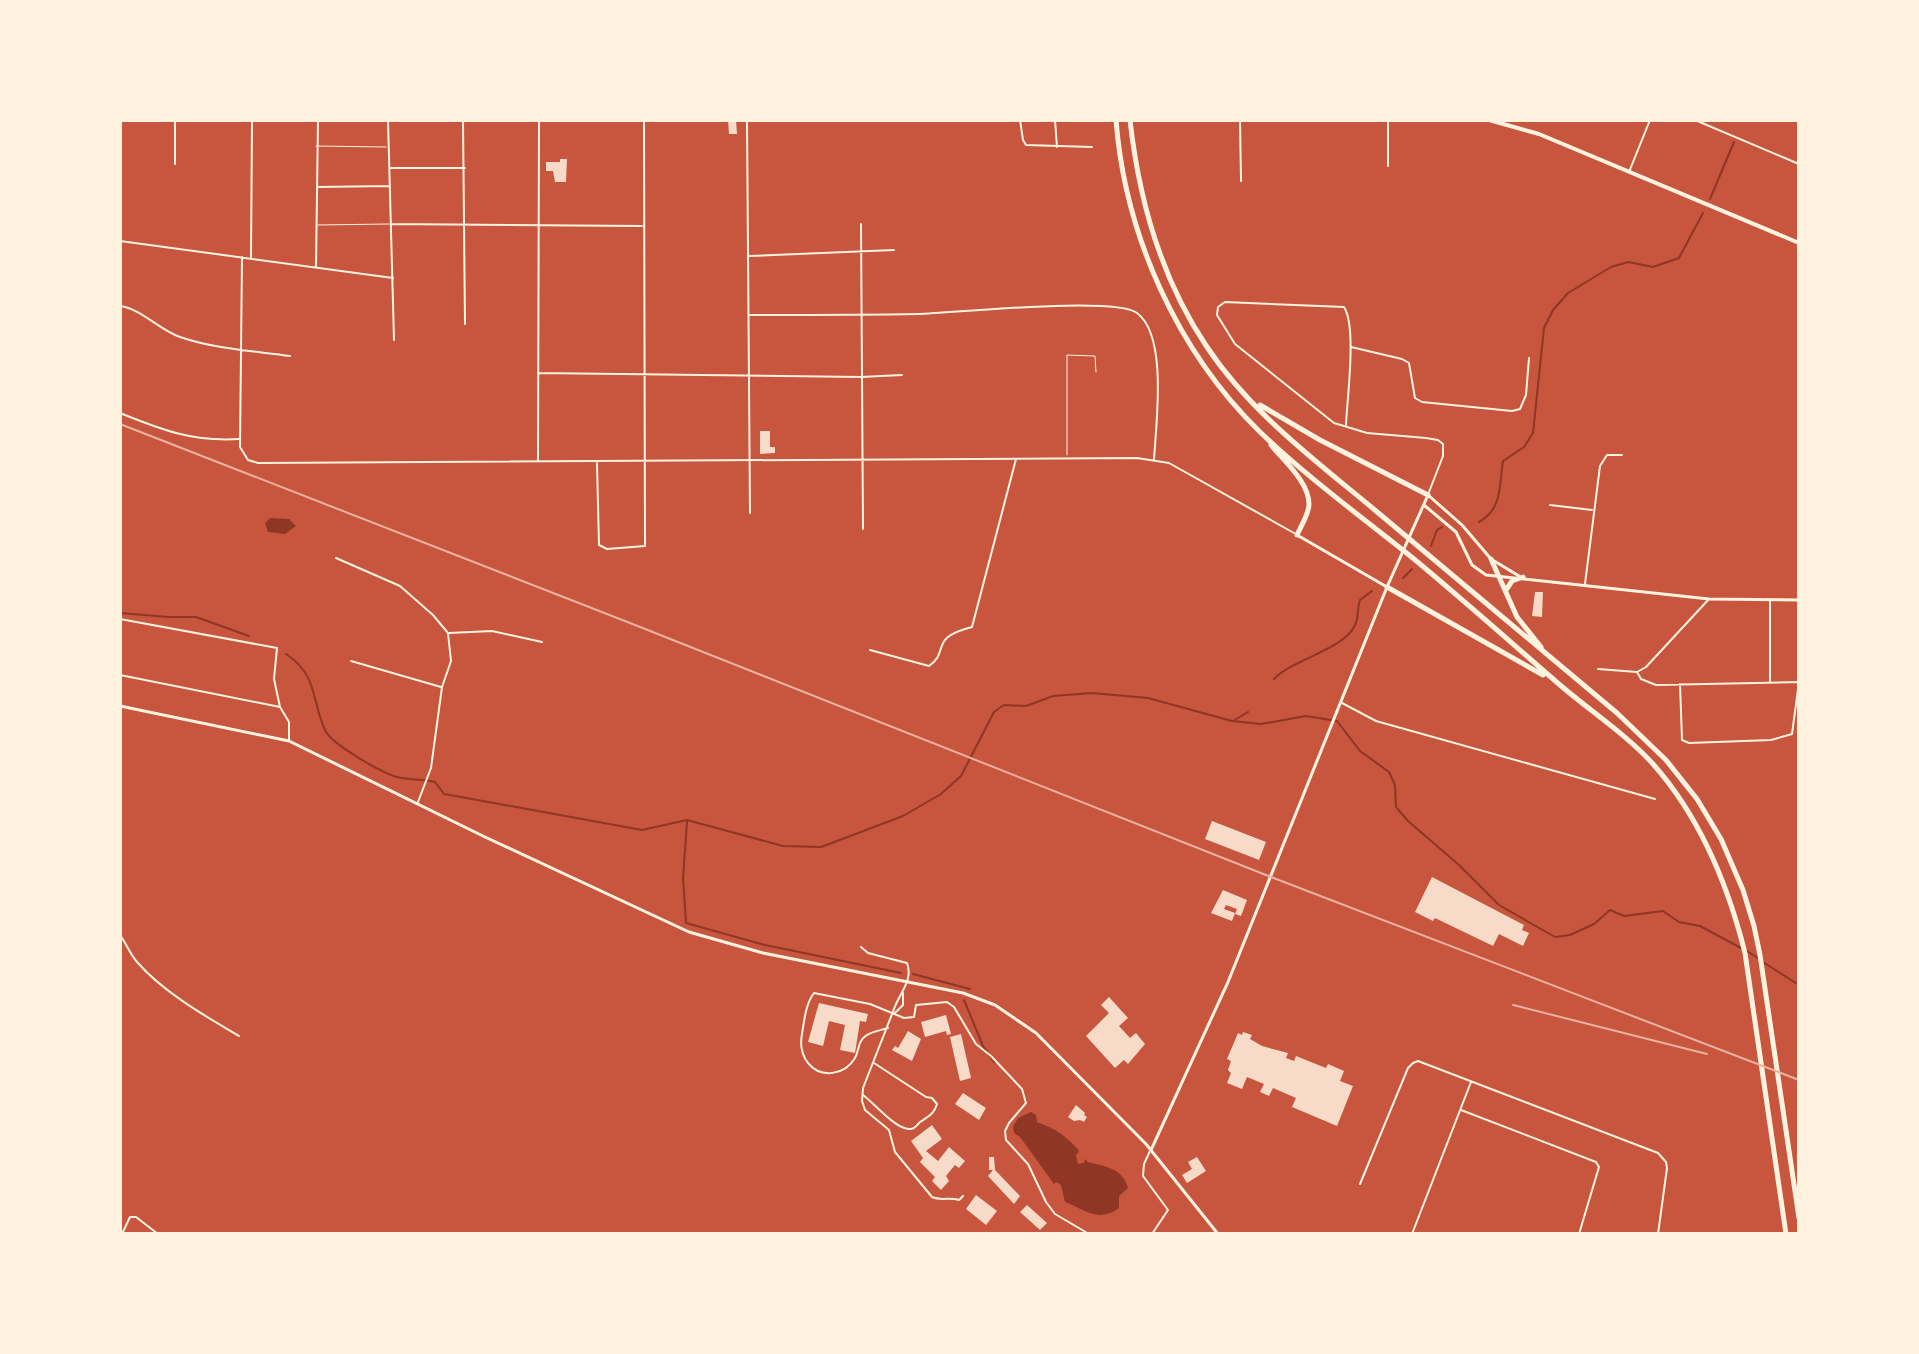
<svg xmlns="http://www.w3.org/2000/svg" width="1919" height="1354" viewBox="0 0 1919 1354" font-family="'Alegreya Sans',sans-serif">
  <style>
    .water { fill: #8f3625 }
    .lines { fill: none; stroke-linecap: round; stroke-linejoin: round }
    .stream { stroke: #8f3625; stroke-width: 2 }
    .building { fill: #f7dbc8 }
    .service { stroke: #fff3e0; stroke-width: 1 }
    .minor { stroke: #fff3e0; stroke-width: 2 }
    .tertiary { stroke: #fff3e0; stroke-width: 3 }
    .secondary { stroke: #fff3e0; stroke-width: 4 }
    .motorway { stroke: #fff3e0; stroke-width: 5 }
    .rail { stroke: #e9b49f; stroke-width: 2 }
  </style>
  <rect width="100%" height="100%" fill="#c8553d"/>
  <path class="water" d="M270 518 289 519 296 526 285 534 268 532 265 523Z
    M1031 1112 1036 1115 1037 1122C1054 1128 1068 1137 1079 1151L1076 1155 1078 1164 1084 1163 1085 1159 1088 1162C1107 1167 1122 1168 1128 1188L1119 1196V1208C1098 1223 1086 1210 1065 1202L1061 1185 1056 1182 1054 1184 1020 1137 1014 1133 1013 1127 1018 1118Z"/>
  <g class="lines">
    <path class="stream" d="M1710 199 1734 142
      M1479 522C1503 509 1499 484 1503 461L1524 447 1533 433 1544 328 1553 310 1568 293 1611 267 1628 262 1653 267 1679 258 1703 213
      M1431 546 1437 530 1442 527
      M1403 578 1412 569
      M120 613 168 617H196L249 636
      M286 654C318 675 311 699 325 730 331 744 382 773 397 777 408 780 423 779 435 782L444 794 450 795 642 830 687 820 783 846 821 847 903 816 941 794 961 776 994 712 1004 705 1026 706 1053 696 1092 693 1148 698 1232 721 1261 724 1306 716 1337 721 1360 751 1389 772 1395 785 1396 807 1408 821 1459 865 1499 905 1555 937 1570 935 1594 924 1610 910 1624 916 1663 911 1679 922 1700 926 1741 948
      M1274 679C1293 659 1345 649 1355 625 1359 617 1357 608 1360 600L1372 591
      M1233 721 1248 712
      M687 822 683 878 686 923 765 945 901 973
      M1747 951 1758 958
      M1763 962 1799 985
      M913 974 970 989
      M964 1000 983 1046 994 1062"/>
  </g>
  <path class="building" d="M728 120H736L737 134H729Z
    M560 159H567L566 182H555L553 171H546V162H560Z
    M760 431H770V447H775V453L760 454Z
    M1535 592H1543L1542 617 1532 616Z
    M1212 821 1266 842 1259 860 1205 839Z
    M1432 877 1524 925 1522 930 1529 933 1523 946 1499 934 1493 946 1435 918 1433 921 1415 912Z
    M1223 890 1247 900 1241 916 1235 914 1237 909 1226 905 1224 909 1235 913 1232 921 1211 913Z
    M1109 997 1128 1018 1119 1026 1130 1038 1136 1033 1145 1044 1128 1064 1124 1060 1115 1068 1086 1036 1109 1013 1101 1005Z
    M819 1003 868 1014 866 1022 860 1021 855 1053 840 1050 845 1025 829 1021 823 1046 808 1042Z
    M946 1015 951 1034 947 1035 946 1031 925 1037 921 1022Z
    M908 1031 921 1039 912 1061 892 1050 895 1046 898 1048Z
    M1243 1032 1252 1035 1250 1039 1262 1046 1288 1053 1286 1058 1294 1061 1296 1056 1326 1068 1328 1064 1344 1071 1340 1081 1353 1086 1337 1126 1292 1107 1296 1098 1273 1088 1269 1096 1260 1092 1264 1084 1247 1077 1242 1089 1227 1083 1231 1073 1228 1070 1231 1061 1227 1059 1238 1033 1242 1035Z
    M961 1034 971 1078 960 1081 950 1037Z
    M963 1093 986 1108 979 1120 955 1104Z
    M1076 1105 1085 1113 1084 1115 1087 1117 1084 1122 1080 1120 1074 1121 1068 1117Z
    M932 1125 942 1139 926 1151 938 1161 949 1147 965 1161 959 1168 955 1165 946 1176 949 1181 941 1190 932 1181 935 1177 920 1162 923 1158 911 1141Z
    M989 1157H994L995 1170 1020 1196 1014 1204 988 1176 993 1170H989Z
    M1197 1157 1206 1171 1187 1183 1182 1175 1192 1169 1188 1162Z
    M976 1195 997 1211 986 1225 966 1209Z
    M1027 1205 1047 1223 1040 1230 1020 1212Z"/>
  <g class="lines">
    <path class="service" d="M316 146 386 147
      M318 225 389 224
      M1067 455V355L1095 356 1096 372"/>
    <path class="minor" d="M175 120V164
      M388 120 394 340
      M463 120 465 324
      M747 120 750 513
      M1020 120 1023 140 1026 145 1092 147
      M1055 120 1057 147
      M1240 120 1241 181
      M1695 120 1799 164
      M1388 166V120
      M391 168H465
      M1629 172 1650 120
      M317 187 390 186
      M391 224 642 226
      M861 224 863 529
      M120 241 393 278
      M749 256 894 250
      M242 257 240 447 248 460 258 463 1137 458 1169 463 1294 533
      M251 257 252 120
      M316 267 318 120
      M120 306C142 309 159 330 180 337 215 349 254 351 290 356
      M749 315C805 315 862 315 919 314 956 313 1114 296 1137 313 1168 336 1156 424 1154 460
      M1351 347 1402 359 1409 363 1415 398 1422 402 1512 411 1520 409 1526 395 1529 358
      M538 373 861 377 902 375
      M120 413C162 430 193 442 239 439
      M1346 425C1347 399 1357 327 1344 307L1225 302 1218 307 1217 315 1235 344 1334 423 1367 433 1426 438 1438 440 1443 444V456L1429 492
      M538 460 539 120
      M597 463 599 545 607 549 645 546 644 120
      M1550 505 1592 510
      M336 558 400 586 433 615 448 633 451 661 442 687 431 768 418 802
      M1585 584 1600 466 1607 455H1622
      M120 619 277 648 274 679 280 707
      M449 633 492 631 542 642
      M870 650 929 666C950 652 928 638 972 627L1016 459
      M351 661 441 687
      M1598 669 1637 672 1646 667 1709 599
      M1637 672 1641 679 1656 685 1798 682
      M120 675 280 707 289 722V740
      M1770 681V600
      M1680 684 1682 740 1689 743 1771 740 1792 734 1799 682
      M1342 703 1376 721 1655 799
      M120 935C126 943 130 954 137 962 163 992 205 1016 239 1036
      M861 947 868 953 907 963C913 978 902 991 896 1004L863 1088 862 1101 865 1110 889 1130 895 1152 932 1197C940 1201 950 1197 959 1200L963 1196
      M894 1014 903 1005V993
      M888 1028C879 1031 866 1032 861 1041 858 1046 858 1053 855 1058 845 1075 821 1079 808 1063 802 1055 800 1044 802 1034 804 1021 806 1003 814 993L870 1004 904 1018 914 1017 916 1005 947 1002 954 1007 976 1044 991 1056 1022 1089 1026 1103 1009 1123 1005 1131 1006 1140 1028 1164 1046 1202 1055 1214 1089 1234
      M863 1095C874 1103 896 1130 910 1129 915 1129 917 1125 920 1122 929 1116 934 1114 937 1104L932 1098 926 1097 874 1063
      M1461 1110 1596 1162 1599 1167 1579 1234
      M1150 1151 1144 1164 1143 1176 1168 1210 1152 1234
      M1360 1184 1408 1068 1413 1063 1418 1061 1658 1153 1666 1162 1667 1168 1658 1234
      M122 1234 130 1217H136L158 1234
      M1412 1234 1471 1082"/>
    <path class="tertiary" d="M1424 505 1456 532 1472 565 1486 575 1709 599 1799 600
      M1297 535 1387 587
      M120 706 289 741 485 837 689 932 763 953 963 993 995 1005 1036 1033 1146 1144 1218 1234
      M1151 1150 1228 982 1387 587 1428 495 1462 525 1491 559 1519 576"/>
    <path class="secondary" d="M1489 120 1539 134 1799 243"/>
    <path class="motorway" d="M1116 120C1125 235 1177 351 1260 432 1308 478 1363 518 1414 559 1461 598 1506 638 1552 678 1584 707 1624 732 1653 764 1700 817 1728 885 1745 953L1786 1234
      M1130 120C1139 201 1161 279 1207 347 1251 413 1316 461 1376 511 1456 579 1537 645 1617 713L1666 760 1697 799 1721 839 1743 890 1754 926 1760 955 1799 1218
      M1260 405 1320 440 1428 495
      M1271 445C1284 461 1309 482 1309 504 1309 514 1301 526 1297 535
      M1491 559 1517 617 1541 647
      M1387 587 1543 675
      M1506 590 1512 581 1523 577"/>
    <path class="rail" d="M120 424 630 623 1271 877 1799 1080
      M1513 1005 1707 1054"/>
  </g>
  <rect width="1919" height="1354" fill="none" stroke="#fff3e0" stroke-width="244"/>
</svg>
